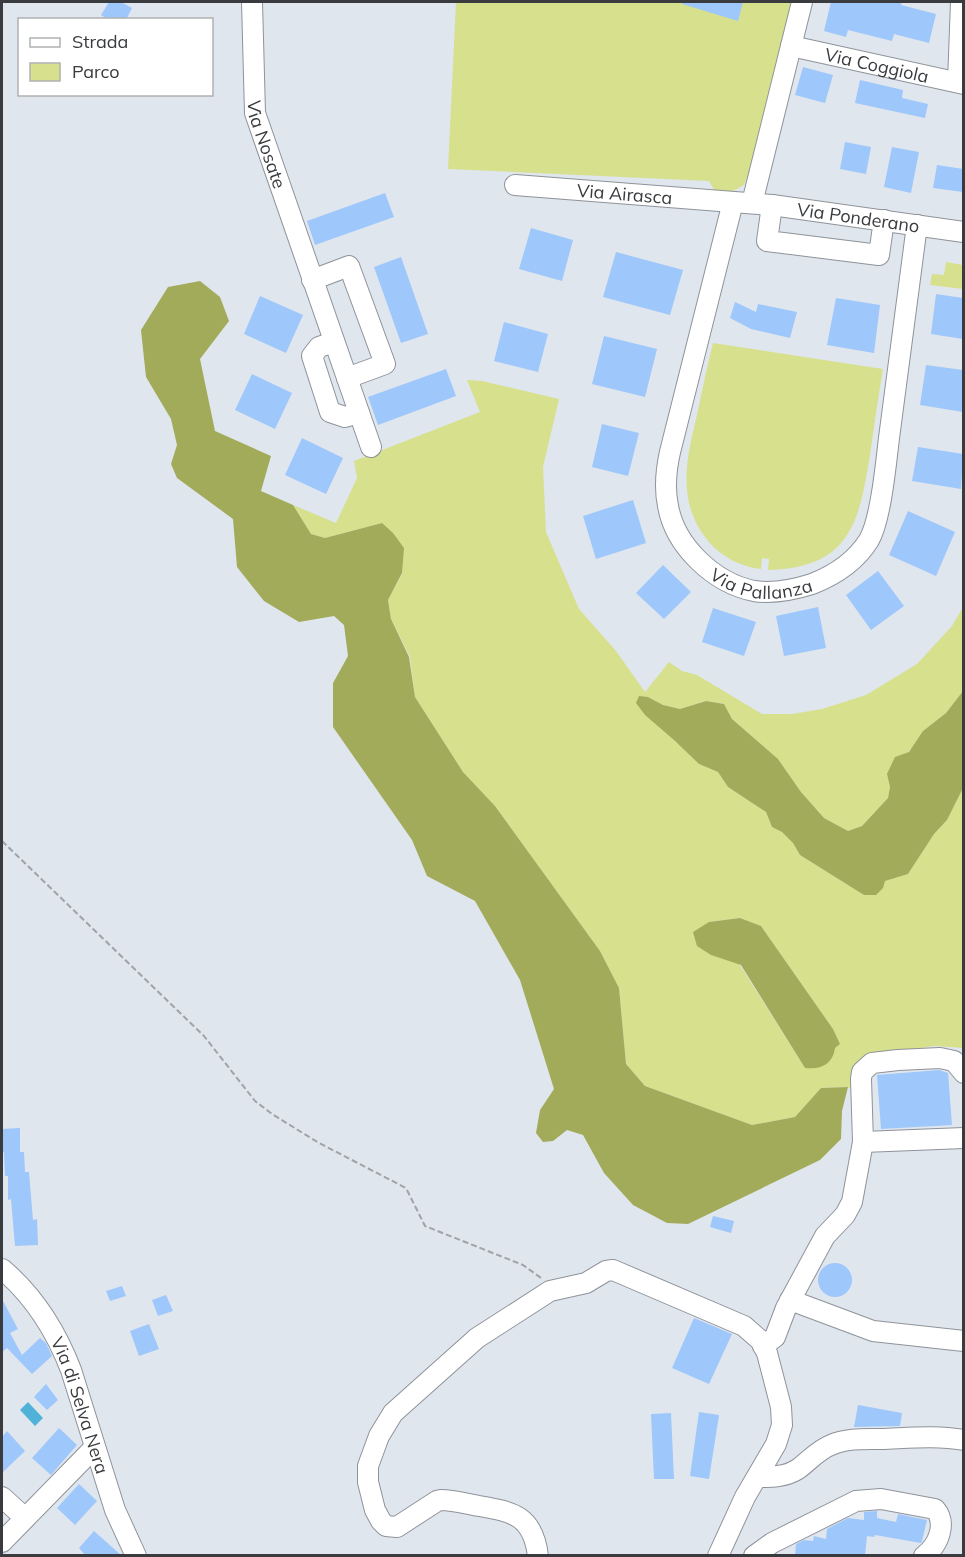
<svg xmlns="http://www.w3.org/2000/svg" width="965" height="1557" viewBox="0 0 965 1557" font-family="Mulish,sans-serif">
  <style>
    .green { fill: #d6e08d; fill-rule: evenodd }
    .forest { fill: #a2ab5a }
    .water { fill: #51b2d9 }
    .building { fill: #9ec7fb }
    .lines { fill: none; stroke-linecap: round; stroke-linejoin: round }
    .minor-casing { stroke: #8e939a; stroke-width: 22 }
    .path { stroke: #9fa4a9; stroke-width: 2; stroke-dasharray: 6 3; stroke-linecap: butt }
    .minor { stroke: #fff; stroke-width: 20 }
    .labels { text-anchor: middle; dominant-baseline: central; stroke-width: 6; stroke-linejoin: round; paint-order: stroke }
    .street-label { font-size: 18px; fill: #393b3e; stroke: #fff }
  </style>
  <rect width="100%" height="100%" fill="#e0e6ed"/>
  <path class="green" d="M456 2H793L751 168 744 185 733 191H715L709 181 448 169Z
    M946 262 963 265V289L930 285 932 274 944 275Z
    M713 343 883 369C878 398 874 427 870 455 859 524 849 568 768 570L769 559 762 558 761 569C741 567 722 557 709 542 676 503 686 460 697 415 702 391 707 367 713 343Z
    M467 380 482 381 559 399 543 467 546 532 579 609 616 651 645 692 669 662 682 671 697 675 762 714H792L822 709 866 695 917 664 952 626 963 607V691L946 713 923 731 917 743 887 774 890 787 888 798 862 826 848 831 824 818 801 792 778 759 732 719 724 704 706 701 680 709 663 705 648 697 674 740 699 764 718 772 728 787 766 812 772 827 782 832 793 843 800 855 864 895 885 881 908 874 934 834 947 820 963 788V1048L934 1046 866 1056C853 1062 855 1078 854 1091L848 1087 821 1088 795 1117 752 1125 645 1086 626 1064 619 988 600 951 495 806 463 772 415 697 410 657 391 619 388 600 402 574 382 523 325 538 311 534 293 505 336 523 357 478 354 461 480 412ZM740 918 761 926 833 1029 840 1044 805 1068 740 965 709 922Z"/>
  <path class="forest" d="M200 281 220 297 229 321 200 359 215 431 271 456 261 491 293 505 311 534 325 538 382 523 393 533 404 548 402 573 388 600 391 619 409 657 415 697 463 772 495 806 600 951 619 988 626 1064 645 1086 752 1125 795 1117 821 1088 848 1087 842 1111 841 1139 820 1160 688 1224 667 1223 633 1205 604 1173 583 1135 567 1130 553 1141 543 1142 536 1133 540 1110 554 1089 520 980 475 901 427 876 412 840 333 727V683L348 656 344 625 334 616 299 622 264 601 237 567 233 519 177 478 171 464 177 445 171 419 146 377 141 330 168 287Z
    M963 691V788L947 820 934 834 908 874 885 881 883 888 876 895H864L800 855 793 843 782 832 772 827 766 812 728 787 718 772 699 764 674 740 645 715 636 703 639 696 648 697 663 705 680 709 706 701 724 704 732 719 778 759 801 792 824 818 848 831 862 826 888 798 890 787 887 774 895 757 909 752 923 731 946 713Z
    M740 918 761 926 833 1029 840 1044 835 1048C833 1064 821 1070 805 1068L741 965 711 955 697 946 693 932 709 922Z"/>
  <path class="water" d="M28 1402 43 1418 35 1426 20 1410Z"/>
  <path class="building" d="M109 2H121L132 8 126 20H109L101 15Z
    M683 2H743L738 21 682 4Z
    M831 2H902L901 5 936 14 929 43 894 34 892 41 848 30 846 37 824 31Z
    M803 67 833 75 825 103 795 95Z
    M860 80 903 90 902 98 928 104 925 118 855 103Z
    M845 142 871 147 866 174 840 169Z
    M892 147 919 152 911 193 884 187Z
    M937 165 963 169V192L933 188Z
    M385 193 394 217 315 245 307 221Z
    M531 228 573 240 562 281 519 269Z
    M616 252 683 270 670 315 603 297Z
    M401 257 428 334 401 343 374 267Z
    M936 294 963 298V339L931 334Z
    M260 296 303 315 286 353 244 334Z
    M836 298 880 305 874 353 827 345Z
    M735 302 756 312 758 304 797 312 790 338 751 329 730 318Z
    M504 322 548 334 538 372 494 361Z
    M604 336 657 349 645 397 592 384Z
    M926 365 963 370V412L920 405Z
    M446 369 456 396 378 425 368 397Z
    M252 374 292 393 275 429 235 410Z
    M602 424 639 433 628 476 592 467Z
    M302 438 343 458 326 494 285 475Z
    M918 447 963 454 961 489 912 481Z
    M633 500 646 543 596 559 583 516Z
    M908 511 955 532 936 576 889 555Z
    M663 565 691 592 664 619 636 593Z
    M878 571 904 606 871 630 846 595Z
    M818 607 826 648 784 656 776 616Z
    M713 608 756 622 744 656 702 642Z
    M939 1070 948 1073 952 1125 881 1129 877 1075Z
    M20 1128V1152H24L25 1172H29L33 1220 37 1219 38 1245 15 1246 11 1199 8 1200V1176H5L4 1152H2V1129Z
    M713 1216 734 1221 731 1233 710 1227Z
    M818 1280a17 17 0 1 1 34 0a17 17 0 1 1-34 0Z
    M122 1286 126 1296 110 1301 106 1291Z
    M166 1295 173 1311 158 1316 152 1300Z
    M2 1299 18 1329 10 1333 22 1355 40 1338 46 1343 52 1356 32 1374 7 1348 2 1352Z
    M694 1318 732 1334 709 1384 672 1368Z
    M149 1324 159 1349 139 1356 130 1331Z
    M46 1384 58 1400 47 1410 34 1397Z
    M858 1405 902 1413 900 1426 854 1427Z
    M699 1412 719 1415 709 1479 690 1476Z
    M671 1413 674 1479H654L651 1414Z
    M59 1428 77 1445 51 1475 32 1458Z
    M7 1431 25 1451 2 1473V1437Z
    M79 1484 97 1501 75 1525 57 1508Z
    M877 1511V1518L896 1522 898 1514 927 1520 922 1541 921 1543 875 1535 874 1537 867 1536 865 1556H795L796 1544 804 1540 813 1541 814 1536 826 1539 827 1529 848 1518 864 1520V1512Z
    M94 1531 122 1556H86L79 1548Z"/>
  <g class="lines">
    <g class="minor-casing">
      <g id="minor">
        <path id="s1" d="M252 2 255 113 371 447"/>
        <path id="s2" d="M791 46 964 84"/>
        <path d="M958 82 961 2"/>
        <path id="s3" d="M515 185 772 205 964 232"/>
        <path id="s4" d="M733 202 670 452C666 470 664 487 668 506 675 546 714 583 754 591 774 594 793 590 812 584 835 575 856 561 869 540 881 519 886 463 889 438 898 367 908 296 917 225"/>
        <path d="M752 203 802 2"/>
        <path d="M772 205 767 241 879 255 884 220"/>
        <path d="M312 280 349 266 385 364 347 378"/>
        <path d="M334 342 319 347 312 356 330 412 345 417 359 413"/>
        <path d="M863 1142 964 1138"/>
        <path id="s5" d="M2 1269C34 1296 56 1331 71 1370L115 1510 136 1556"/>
        <path d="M790 1300 873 1331 964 1341"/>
        <path d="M763 1346 775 1337 786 1308 825 1236 845 1215 852 1202 863 1142 861 1079 862 1072 872 1063 898 1060 940 1058 954 1061 964 1073"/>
        <path d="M758 1477C771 1477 786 1477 798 1469 809 1461 818 1450 831 1445 846 1438 865 1439 881 1439 909 1438 936 1435 964 1440"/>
        <path d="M2 1497 25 1518"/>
        <path d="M2 1542 94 1448"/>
        <path d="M538 1556C533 1516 514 1512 479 1506 467 1504 454 1500 441 1500L437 1501 397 1527 386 1526 381 1521 375 1510 368 1482V1466L379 1436 393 1413 477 1338 550 1291 586 1283 606 1271 613 1270 744 1326 761 1341 767 1353 781 1407 782 1425 776 1444 745 1497 718 1556"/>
        <path d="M754 1556 772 1543 856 1501 881 1499 935 1509C947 1523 939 1545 924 1556"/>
      </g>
    </g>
    <path class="path" d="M2 841 204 1036 255 1101 272 1114 319 1143 406 1188 425 1226 523 1265 541 1278"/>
    <use href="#minor" class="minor"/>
  </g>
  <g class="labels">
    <g class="street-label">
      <text stroke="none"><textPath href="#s2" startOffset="88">Via Coggiola</textPath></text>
      <text stroke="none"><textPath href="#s1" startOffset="144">Via Nosate</textPath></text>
      <text stroke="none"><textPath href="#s3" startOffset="110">Via Airasca</textPath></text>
      <text stroke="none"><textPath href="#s3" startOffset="345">Via Ponderano</textPath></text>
      <text stroke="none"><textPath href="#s4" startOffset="446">Via Pallanza</textPath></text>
      <text stroke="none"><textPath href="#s5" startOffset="160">Via di Selva Nera</textPath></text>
    </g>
  </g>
  <rect width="965" height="1557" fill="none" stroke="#393b3e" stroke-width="6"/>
  <rect x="18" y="18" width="195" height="78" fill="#ffffff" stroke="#b0b1b2" stroke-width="1.5"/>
  <rect x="30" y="38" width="30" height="9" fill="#ffffff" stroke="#b0b1b2" stroke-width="1.5"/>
  <text x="72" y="48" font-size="18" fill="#393b3e">Strada</text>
  <rect x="30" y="63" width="30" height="18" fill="#d6e08d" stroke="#b0b1b2" stroke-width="1.5"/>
  <text x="72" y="78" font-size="18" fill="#393b3e">Parco</text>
</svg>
